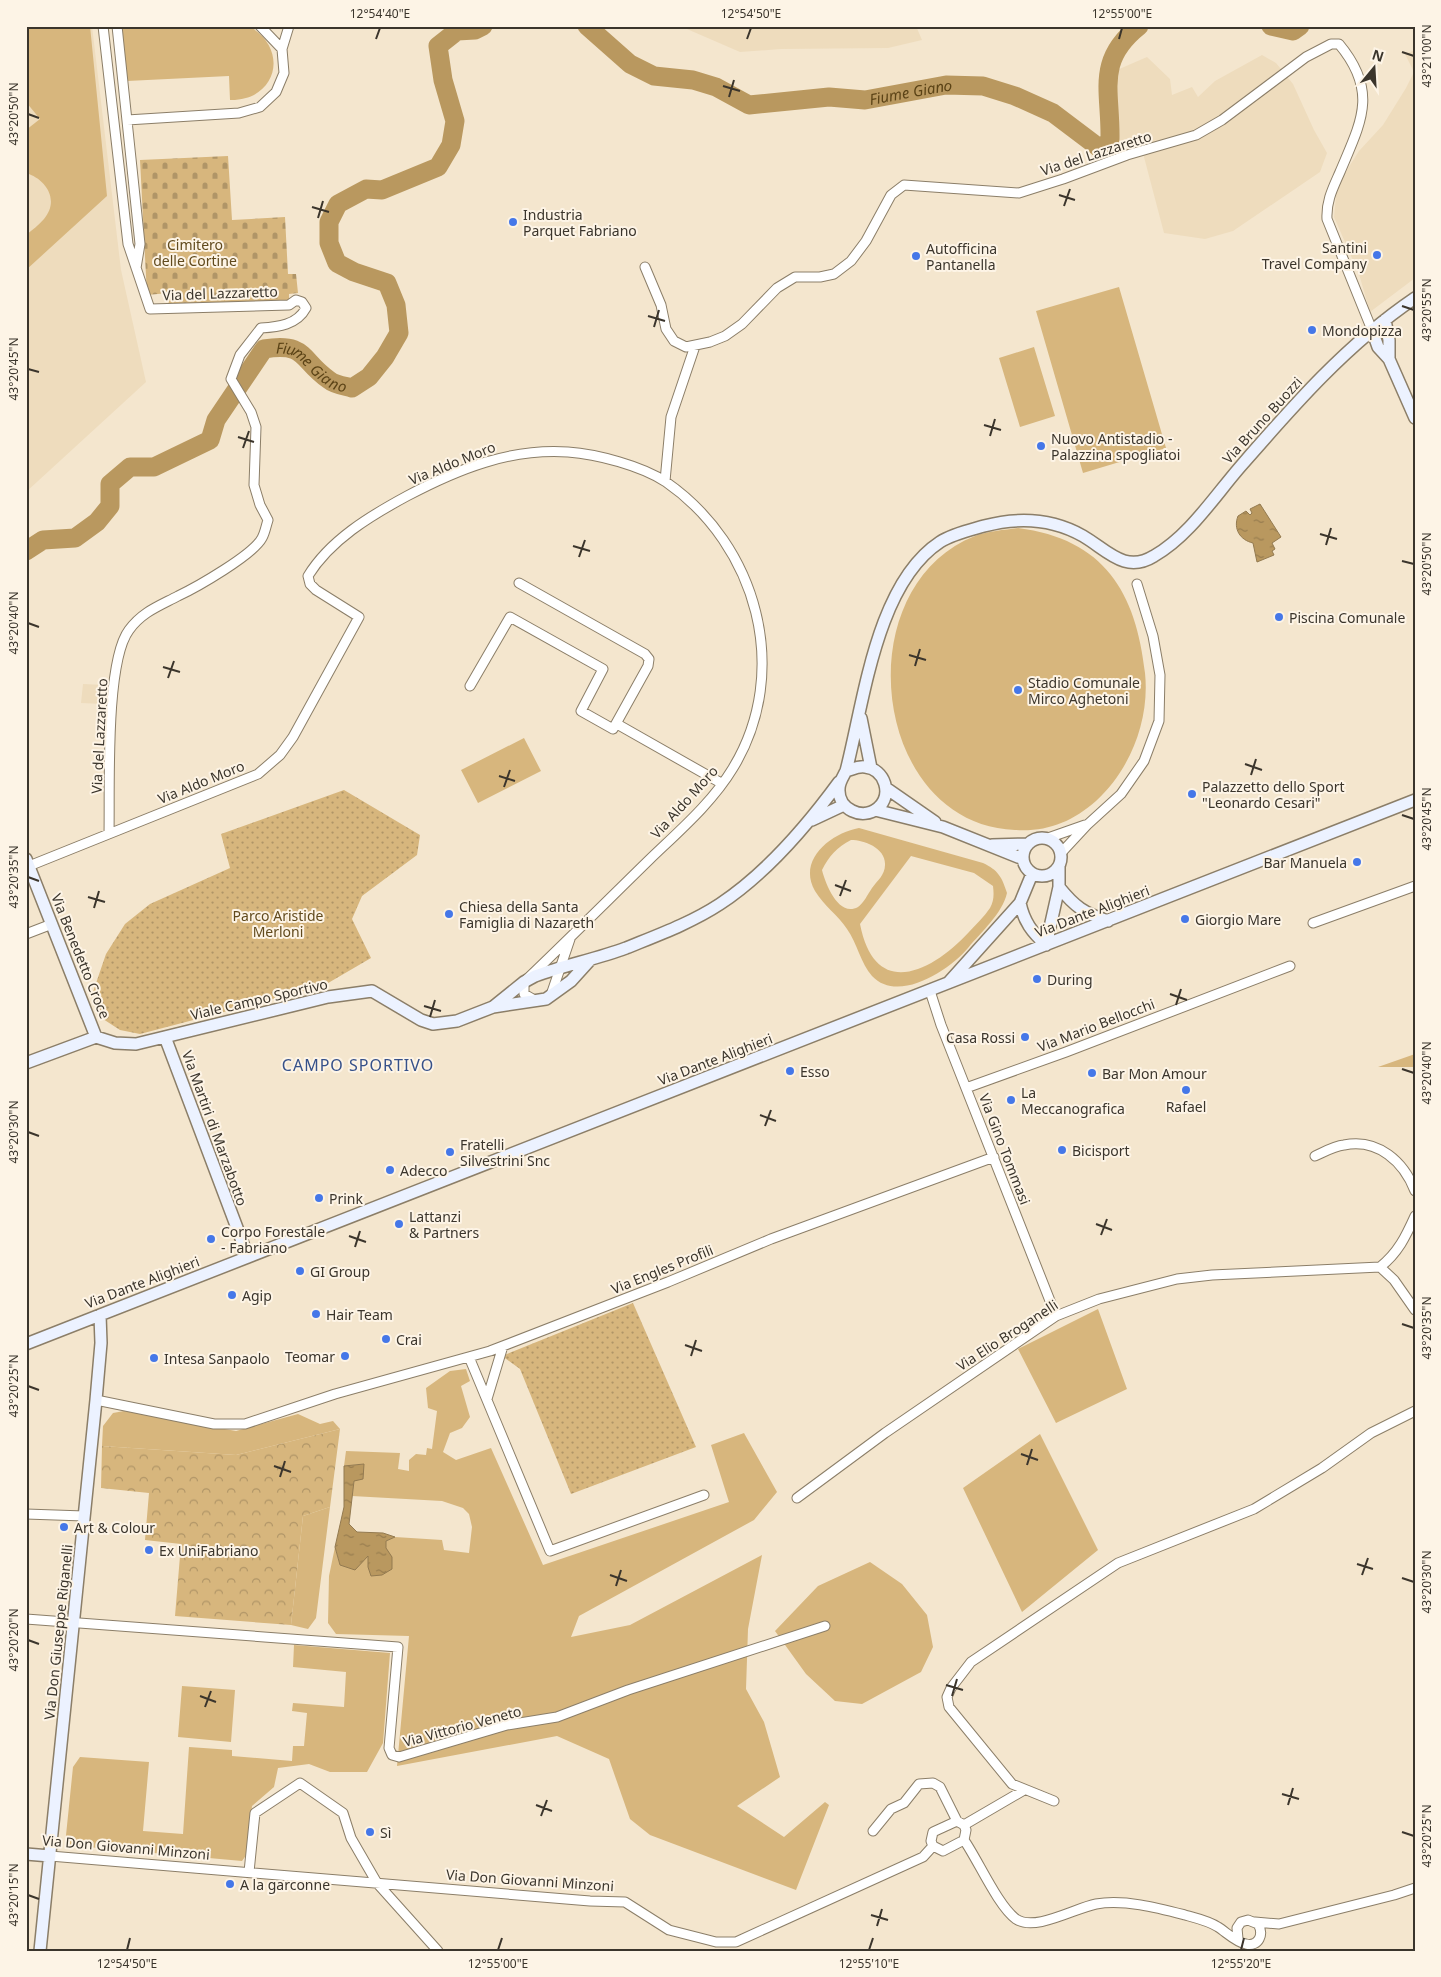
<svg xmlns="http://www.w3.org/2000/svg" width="1441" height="1977" viewBox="0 0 1441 1977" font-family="'Noto Sans',sans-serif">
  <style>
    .built { fill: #eedcbd }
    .green { fill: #d7b67d; fill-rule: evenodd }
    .forest { fill: url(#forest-crowns) }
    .cemetery { fill: url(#cemetery-stones) }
    .park { fill: url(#park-dots) }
    .water { fill: url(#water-ripples); stroke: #937a50 }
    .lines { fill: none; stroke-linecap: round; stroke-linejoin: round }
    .river { stroke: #b9985f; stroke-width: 19 }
    .street-casing { stroke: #8b7e68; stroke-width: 11 }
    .secondary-casing { stroke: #8b7e68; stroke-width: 14 }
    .street { stroke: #fff; stroke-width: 9 }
    .secondary { stroke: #ecf2ff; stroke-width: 11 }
    .ticks { fill: none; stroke: #3b352c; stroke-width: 2 }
    .poi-dot { fill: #4577e8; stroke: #fdf4e6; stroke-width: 2 }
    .labels { text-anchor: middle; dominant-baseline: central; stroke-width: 4; stroke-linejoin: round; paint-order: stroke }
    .street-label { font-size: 14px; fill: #3b352c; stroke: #fdf4e6 }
    .poi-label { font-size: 14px; fill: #3b352c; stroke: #fdf4e6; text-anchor: start }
    .park-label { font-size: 14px; fill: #614a1d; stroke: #fdf4e6 }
    .water-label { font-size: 15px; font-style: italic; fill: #5b4316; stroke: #fdf4e6 }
    .quarter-label { font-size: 16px; letter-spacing: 1px; fill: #355089; stroke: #fdf4e6 }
    .neatline { fill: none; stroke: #3b352c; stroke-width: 2 }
    .ticks-label { font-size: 12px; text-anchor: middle; fill: #3b352c }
  </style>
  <defs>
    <pattern id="forest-crowns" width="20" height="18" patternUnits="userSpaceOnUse" patternTransform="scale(1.25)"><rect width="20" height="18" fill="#d7b67d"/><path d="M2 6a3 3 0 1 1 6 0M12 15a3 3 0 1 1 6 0" fill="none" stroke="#b09567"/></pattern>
    <pattern id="cemetery-stones" width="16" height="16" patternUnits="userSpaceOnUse" patternTransform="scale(1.25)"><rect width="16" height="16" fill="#d7b67d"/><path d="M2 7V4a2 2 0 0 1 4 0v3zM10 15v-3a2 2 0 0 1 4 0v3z" fill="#b09567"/></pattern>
    <pattern id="park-dots" width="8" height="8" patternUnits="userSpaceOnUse" patternTransform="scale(1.25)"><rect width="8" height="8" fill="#d7b67d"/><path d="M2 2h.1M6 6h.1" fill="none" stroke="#b09567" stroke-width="1.8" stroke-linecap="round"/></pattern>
    <pattern id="water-ripples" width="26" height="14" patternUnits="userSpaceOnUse" patternTransform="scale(1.25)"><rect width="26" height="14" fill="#b9985f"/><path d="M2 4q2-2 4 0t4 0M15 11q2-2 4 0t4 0" fill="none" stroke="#987d4f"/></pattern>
  </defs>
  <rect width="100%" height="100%" fill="#f4e6ce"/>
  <path class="built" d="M26 26H92L121 270 146 382 26 492Z
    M680 26H916L922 40 888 48 781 49 740 52Z
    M1415 50V278L1370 312 1359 274 1334 217 1336 196 1343 176 1359 151 1383 125 1406 88 1414 72 1405 54Z
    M1262 55 1276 63 1293 84 1314 130 1327 153 1320 172 1233 231 1205 239 1164 233 1139 138 1116 141 1117 70 1147 57 1170 79 1172 95 1192 87 1198 97 1215 81Z
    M83 684 104 685 103 704 81 703Z"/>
  <path class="green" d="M26 26H90L107 196 26 270V235C32 230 39 225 44 219 60 200 46 179 26 173V130L40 119 26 102Z
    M122 26H249C290 49 277 101 230 100L229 76 127 81Z
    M1119 287 1166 448 1083 473 1036 311Z
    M1034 347 1055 416 1020 427 999 358Z
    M1018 528C1104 539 1136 592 1145 673 1150 720 1130 770 1096 801 1072 822 1047 832 1015 830 871 824 845 587 975 536 988 531 1004 530 1018 528Z
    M524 738 541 771 478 803 461 770Z
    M859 828 983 863C998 870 1002 877 1007 893 1002 914 982 931 968 948 950 970 898 1004 872 976 861 964 857 943 847 929 838 915 824 906 815 891 797 860 831 833 859 828ZM851 840C864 840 886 848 885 865 885 875 877 881 872 888 868 894 863 904 858 907 838 918 825 882 822 870 829 856 837 847 851 840ZM911 856 974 873 993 886C994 894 994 901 990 908 984 917 976 924 969 932 932 972 875 1001 860 924Z
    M1415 1054V1067H1378Z
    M1098 1309 1127 1389 1056 1423 1018 1349Z
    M466 1369 470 1381 461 1386 470 1417 462 1428 450 1433 443 1452 456 1460 491 1448 543 1565 729 1502 711 1445 744 1433 777 1492 754 1520 579 1616 571 1637 630 1625 762 1555 748 1629 746 1689 764 1722 780 1777 737 1806 784 1837 825 1802 829 1805 796 1890 650 1835 630 1819 609 1759 557 1736 397 1766 409 1636 336 1634 328 1623 329 1576 335 1547 340 1565 386 1548V1541L395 1537 442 1540 444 1550 469 1553 472 1527 469 1514 463 1508 442 1501 352 1496 354 1480 363 1464 344 1466 346 1451 400 1453 398 1469 409 1471V1460L416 1454 426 1455 427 1448 432 1449 437 1411 428 1408 426 1388 450 1371Z
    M124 1411 236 1431 298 1414 320 1424 333 1421 340 1429 236 1455 102 1446 103 1426 113 1413Z
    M1040 1434 1098 1550 1022 1612 963 1488Z
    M330 1507 316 1618 308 1629 291 1625 303 1516Z
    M870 1562 902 1584 927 1615 933 1647 921 1672 862 1704 835 1701 806 1674 775 1631 818 1586Z
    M294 1645 390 1653 383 1743 367 1772H330L309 1764 278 1768 274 1787 252 1806 247 1854 242 1861 65 1845 73 1767 80 1757 149 1762 143 1831 183 1834 189 1747 232 1750V1756L292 1761 293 1746H304L307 1713 292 1711 293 1703 344 1707 346 1672 293 1667Z
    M182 1686 235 1690 231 1742 178 1737Z"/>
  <path class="forest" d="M340 1429 330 1507 303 1516 291 1625 175 1616 181 1544 145 1540 149 1493 101 1488 102 1446 236 1455Z"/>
  <path class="cemetery" d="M228 156 232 220 285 217 288 274H296L298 293 289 294V301L169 307 168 293 147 295 140 160Z"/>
  <path class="park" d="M344 790 420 835 417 855 362 896 352 919 371 958 323 986 140 1034 120 1030 103 1019 93 992 106 954 125 924 150 904 230 868 221 834Z
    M633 1303 696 1447 571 1494 520 1369 502 1356Z"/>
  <path class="water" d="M1260 504 1281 537 1272 543 1275 549 1272 551 1274 555 1257 562 1253 543C1240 540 1233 529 1238 516L1246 511 1250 515 1252 513 1250 509Z
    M364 1464 363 1479 354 1481 349 1524 357 1532 383 1533 395 1537 386 1541V1548L392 1557V1569L382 1575 371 1576 368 1567V1556L355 1570 340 1565 335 1547 344 1507V1466Z"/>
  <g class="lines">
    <g class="river">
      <path id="s1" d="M587 26 630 64 654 76 693 80 716 87 749 105 829 97 865 100 946 85 983 86 1015 96 1053 113 1102 150 1110 139C1111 91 1095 61 1139 26"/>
      <path d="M1271 26 1293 31 1300 26"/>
      <path id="s2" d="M26 551 43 540 75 538 97 522 110 506V484L130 467H154L210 440 216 420 264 349C307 342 300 360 329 380 335 385 345 386 352 388L369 377 385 357 399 333 396 305 387 283 354 272 337 263 329 243V222L338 204 366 189 382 190 438 167 451 145 455 121 443 80 438 46 457 31 475 30 483 26"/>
    </g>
    <g class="street-casing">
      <path id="street" d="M103 26 128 244 150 309 289 305 296 300 302 302 306 308C297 325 278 327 261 328L240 355 231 379 251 412 256 427 254 485 260 505 268 520C266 526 265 533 262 538 253 555 197 587 178 596 159 606 142 612 129 630 105 662 110 789 109 833
        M117 26 140 244 136 268
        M260 26 282 49
        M127 120 239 113 260 107 276 92 284 73 282 49 289 26
        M645 267 661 305 666 329 674 341 686 347 710 342 725 336 742 324 777 288 795 277H820L834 274 851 261 866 241 891 195 904 185 1019 193 1063 179 1127 155 1196 135 1222 120 1306 57 1331 44H1339C1379 92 1361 122 1340 172 1333 188 1326 201 1327 219L1372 330
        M665 481 671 417 695 346
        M470 686 510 617 603 669 581 711 613 729 648 666 649 659 645 654 519 583
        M617 724 721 783
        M1048 838 1085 825
        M1061 853 1087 825 1121 794 1144 761 1159 721 1160 675 1153 636 1137 584
        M29 866 258 774 280 755 293 737 359 617 316 590 310 584 308 576C330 540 370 516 407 496 458 469 510 448 568 452 597 454 642 466 666 482 757 545 792 671 733 768 712 803 678 832 650 859 608 900 567 941 524 982V994L536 1001
        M1313 923 1415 886
        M26 934 52 924
        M930 991 941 1025 1056 1316
        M551 995 570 939
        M966 1088 1066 1052 1290 966
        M1315 1156C1324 1152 1334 1146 1344 1145 1378 1138 1404 1162 1415 1191
        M1380 1267 1394 1280 1415 1310
        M469 1357 550 1551 704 1495
        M487 1399 503 1346
        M96 1400 214 1424H245L335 1394 490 1351 668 1282 771 1239 994 1157
        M797 1498 885 1433 1056 1316 1099 1299 1177 1279 1212 1275 1380 1267C1398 1253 1406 1236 1415 1216
        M26 1514 84 1516
        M26 1619 398 1647 389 1748 392 1755 399 1757 507 1725 557 1717 628 1690 825 1626
        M1054 1801 1012 1784 949 1707 947 1697 951 1688 971 1662 1118 1563 1254 1509 1322 1468 1371 1433 1415 1411
        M964 1825 1024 1790
        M873 1831 891 1809 904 1803 919 1784 933 1783 940 1787 957 1821 964 1825 966 1830 964 1840
        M964 1840C978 1860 998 1906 1016 1919 1035 1932 1075 1908 1096 1904 1124 1899 1158 1908 1185 1915 1196 1918 1209 1921 1218 1927 1226 1932 1237 1943 1246 1944 1259 1947 1264 1934 1258 1924L1248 1920 1241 1922 1237 1928 1238 1939
        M933 1846 931 1841 933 1832 957 1821
        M933 1846 943 1851 964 1840
        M50 1856 590 1901 625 1902 669 1930 716 1942H736L923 1857 933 1846
        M249 1872 255 1813 300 1783 343 1813 351 1838 377 1883 438 1951
        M1255 1922 1279 1924 1394 1895 1415 1888"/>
    </g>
    <g class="secondary-casing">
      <path id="secondary" d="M1385 320 1389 340V359
        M1372 330 1378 347 1389 359 1415 418
        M861 718 871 768
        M846 771C853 769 858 766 865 767 885 769 893 795 878 808 862 821 838 809 839 789 839 782 843 777 846 771 864 702 876 584 940 542 952 534 970 530 984 526 1018 517 1051 518 1083 536 1107 550 1125 574 1154 556 1189 536 1214 497 1240 467 1293 406 1347 344 1415 298
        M886 788 935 822
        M875 810 943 827 1023 859
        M812 820 844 805
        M1023 857a19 19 0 1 1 38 0a19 19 0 1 1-38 0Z
        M992 845 1028 844
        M26 859 96 1037
        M1059 887C1075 907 1084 913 1108 921
        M1020 903C1024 922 1032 932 1046 945
        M1046 945 1059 887V867
        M949 982 1020 903 1032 874
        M493 1007 546 999 571 981 590 960
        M165 1037 248 1257
        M26 1063 96 1037 115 1043 136 1044 328 997 372 991 421 1020 433 1024 457 1021 493 1007 524 982 535 976C565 965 597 959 626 948 658 935 691 923 720 904 767 873 806 827 839 782
        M26 1344 1415 800
        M26 1854 50 1856
        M40 1951 96 1400 101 1343 100 1315"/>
    </g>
    <use href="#street" class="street"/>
    <use href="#secondary" class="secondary"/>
  </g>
  <path class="ticks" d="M376 39 380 28M747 39 751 28M1119 39 1122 28M1402 52 1414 56M723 86 740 91M729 97 734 80M28 114 39 118M1059 195 1075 200M1064 206 1070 189M312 207 329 212M318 218 323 201M1402 306 1414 310M648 316 665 321M654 327 659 310M28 369 39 372M984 425 1001 430M990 436 995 419M238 437 254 442M243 448 249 431M1320 534 1337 539M1326 545 1331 528M573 546 590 551M579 557 585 540M1402 561 1414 564M28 623 39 627M909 655 926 660M915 666 920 649M163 667 180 672M168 678 174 661M1245 764 1262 770M1251 775 1256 759M499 776 515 781M504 787 510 770M1402 815 1414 819M28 877 39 881M835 885 851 891M840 896 846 880M88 897 105 902M94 908 99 891M1170 994 1187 1000M1176 1005 1181 989M424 1006 441 1011M430 1017 435 1000M1402 1069 1414 1073M760 1115 776 1121M765 1126 771 1110M28 1132 39 1136M1096 1224 1112 1230M1101 1235 1107 1219M349 1236 366 1242M355 1247 360 1231M1402 1324 1414 1328M685 1345 702 1351M691 1356 696 1340M28 1386 39 1390M1021 1454 1038 1460M1027 1465 1032 1449M274 1466 291 1472M280 1477 285 1461M1357 1564 1373 1569M610 1575 627 1581M1362 1575 1368 1558M1402 1578 1414 1582M616 1586 621 1570M28 1640 39 1644M946 1685 963 1690M200 1696 216 1702M952 1696 957 1679M205 1707 211 1691M1282 1794 1299 1799M536 1805 552 1811M1288 1805 1293 1788M541 1816 547 1800M1402 1832 1414 1836M28 1895 39 1899M871 1915 888 1920M877 1926 882 1909M127 1950 130 1938M498 1950 502 1938M869 1950 873 1938M1241 1950 1244 1938"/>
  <g class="poi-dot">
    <circle cx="513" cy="222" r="5"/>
    <circle cx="1377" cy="255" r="5"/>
    <circle cx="916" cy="256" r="5"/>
    <circle cx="1312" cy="330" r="5"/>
    <circle cx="1041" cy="446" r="5"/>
    <circle cx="1279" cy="617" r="5"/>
    <circle cx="1018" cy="690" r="5"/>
    <circle cx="1192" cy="794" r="5"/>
    <circle cx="1357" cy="862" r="5"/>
    <circle cx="449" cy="914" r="5"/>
    <circle cx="1185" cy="919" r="5"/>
    <circle cx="1037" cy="979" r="5"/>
    <circle cx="1025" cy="1037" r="5"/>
    <circle cx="790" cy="1071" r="5"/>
    <circle cx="1092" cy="1073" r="5"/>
    <circle cx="1186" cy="1090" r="5"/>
    <circle cx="1011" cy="1100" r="5"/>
    <circle cx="1062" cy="1150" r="5"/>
    <circle cx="450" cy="1152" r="5"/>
    <circle cx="390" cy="1170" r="5"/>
    <circle cx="319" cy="1198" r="5"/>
    <circle cx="399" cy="1224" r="5"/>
    <circle cx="211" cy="1239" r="5"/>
    <circle cx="300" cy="1271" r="5"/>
    <circle cx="232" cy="1295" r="5"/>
    <circle cx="316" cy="1314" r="5"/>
    <circle cx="386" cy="1339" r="5"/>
    <circle cx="345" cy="1356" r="5"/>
    <circle cx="154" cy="1358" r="5"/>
    <circle cx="64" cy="1527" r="5"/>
    <circle cx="149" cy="1550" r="5"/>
    <circle cx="370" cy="1832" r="5"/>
    <circle cx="230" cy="1884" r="5"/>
  </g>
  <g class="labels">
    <g class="street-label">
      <text transform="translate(1096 153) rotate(-18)">Via del Lazzaretto</text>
      <text transform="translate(220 293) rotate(-2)">Via del Lazzaretto</text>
      <text transform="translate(1262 420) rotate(-48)">Via Bruno Buozzi</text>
      <text transform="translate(452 463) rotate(-22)">Via Aldo Moro</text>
      <text transform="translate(99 736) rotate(-87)">Via del Lazzaretto</text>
      <text transform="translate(201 782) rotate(-22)">Via Aldo Moro</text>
      <text transform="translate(684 802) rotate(-48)">Via Aldo Moro</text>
      <text transform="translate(1092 911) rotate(-21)">Via Dante Alighieri</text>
      <text transform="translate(81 956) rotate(68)">Via Benedetto Croce</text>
      <text transform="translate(259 999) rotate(-13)">Viale Campo Sportivo</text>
      <text transform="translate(1096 1025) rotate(-21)">Via Mario Bellocchi</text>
      <text transform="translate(715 1059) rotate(-21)">Via Dante Alighieri</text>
      <text transform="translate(215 1128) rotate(70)">Via Martiri di Marzabotto</text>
      <text transform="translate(1005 1149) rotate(69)">Via Gino Tommasi</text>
      <text transform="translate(662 1269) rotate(-22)">Via Engles Profili</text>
      <text transform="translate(142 1282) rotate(-21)">Via Dante Alighieri</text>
      <text transform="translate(1007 1335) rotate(-33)">Via Elio Broganelli</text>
      <text transform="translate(58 1632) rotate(-84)">Via Don Giuseppe Riganelli</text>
      <text transform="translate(462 1726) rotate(-15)">Via Vittorio Veneto</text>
      <text transform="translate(126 1847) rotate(5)">Via Don Giovanni Minzoni</text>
      <text transform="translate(530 1880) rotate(4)">Via Don Giovanni Minzoni</text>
    </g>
    <g class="poi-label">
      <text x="523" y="214">Industria<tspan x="523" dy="16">Parquet Fabriano</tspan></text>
      <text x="1367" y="247" text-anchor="end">Santini<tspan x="1367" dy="16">Travel Company</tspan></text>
      <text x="926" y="248">Autofficina<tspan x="926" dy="16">Pantanella</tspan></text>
      <text x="1322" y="330">Mondopizza</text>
      <text x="1051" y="438">Nuovo Antistadio -<tspan x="1051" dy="16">Palazzina spogliatoi</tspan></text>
      <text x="1289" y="617">Piscina Comunale</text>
      <text x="1028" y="682">Stadio Comunale<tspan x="1028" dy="16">Mirco Aghetoni</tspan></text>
      <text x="1202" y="786">Palazzetto dello Sport<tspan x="1202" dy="16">"Leonardo Cesari"</tspan></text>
      <text x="1347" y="862" text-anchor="end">Bar Manuela</text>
      <text x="459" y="906">Chiesa della Santa<tspan x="459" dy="16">Famiglia di Nazareth</tspan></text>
      <text x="1195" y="919">Giorgio Mare</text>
      <text x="1047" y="979">During</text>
      <text x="1015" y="1037" text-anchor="end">Casa Rossi</text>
      <text x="800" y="1071">Esso</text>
      <text x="1102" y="1073">Bar Mon Amour</text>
      <text x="1021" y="1092">La<tspan x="1021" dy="16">Meccanografica</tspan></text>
      <text x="1186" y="1106" text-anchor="middle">Rafael</text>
      <text x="460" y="1144">Fratelli<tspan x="460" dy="16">Silvestrini Snc</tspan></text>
      <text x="1072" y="1150">Bicisport</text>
      <text x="400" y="1170">Adecco</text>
      <text x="329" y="1198">Prink</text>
      <text x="409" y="1216">Lattanzi<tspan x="409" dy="16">&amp; Partners</tspan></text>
      <text x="221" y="1231">Corpo Forestale<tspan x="221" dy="16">- Fabriano</tspan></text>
      <text x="310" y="1271">GI Group</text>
      <text x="242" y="1295">Agip</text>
      <text x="326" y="1314">Hair Team</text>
      <text x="396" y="1339">Crai</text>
      <text x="335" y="1356" text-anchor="end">Teomar</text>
      <text x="164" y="1358">Intesa Sanpaolo</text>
      <text x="74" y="1527">Art &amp; Colour</text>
      <text x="159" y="1550">Ex UniFabriano</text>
      <text x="380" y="1832">Sì</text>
      <text x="240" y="1884">A la garconne</text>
    </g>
    <g class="park-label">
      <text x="195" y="244">Cimitero<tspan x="195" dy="16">delle Cortine</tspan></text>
      <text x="278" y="915">Parco Aristide<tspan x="278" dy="16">Merloni</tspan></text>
    </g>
    <g class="water-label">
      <text stroke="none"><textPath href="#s1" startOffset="348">Fiume Giano</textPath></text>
      <text stroke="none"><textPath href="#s2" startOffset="395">Fiume Giano</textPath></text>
    </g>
    <g class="quarter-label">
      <text x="358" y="1065">CAMPO SPORTIVO</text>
    </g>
  </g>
  <rect width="1441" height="1977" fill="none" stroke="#fdf4e6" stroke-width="55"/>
  <g transform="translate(1374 68) rotate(18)" stroke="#fdf4e6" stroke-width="4" paint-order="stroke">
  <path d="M0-4L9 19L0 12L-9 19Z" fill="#3b352c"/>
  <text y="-8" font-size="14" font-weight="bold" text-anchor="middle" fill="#3b352c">N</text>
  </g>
  <rect x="28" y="28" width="1386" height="1922" class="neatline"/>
  <g class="ticks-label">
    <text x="380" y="18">12°54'40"E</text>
    <text x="751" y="18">12°54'50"E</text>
    <text x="1122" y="18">12°55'00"E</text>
    <text transform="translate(1427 56) rotate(-90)" y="4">43°21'00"N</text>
    <text transform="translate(14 114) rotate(-90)" y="4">43°20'50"N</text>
    <text transform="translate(1427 310) rotate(-90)" y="4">43°20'55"N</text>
    <text transform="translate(14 369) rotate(-90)" y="4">43°20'45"N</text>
    <text transform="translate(1427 564) rotate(-90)" y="4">43°20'50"N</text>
    <text transform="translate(14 623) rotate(-90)" y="4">43°20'40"N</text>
    <text transform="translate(1427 819) rotate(-90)" y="4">43°20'45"N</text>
    <text transform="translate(14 877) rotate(-90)" y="4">43°20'35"N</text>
    <text transform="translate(1427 1073) rotate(-90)" y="4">43°20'40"N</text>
    <text transform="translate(14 1132) rotate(-90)" y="4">43°20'30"N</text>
    <text transform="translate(1427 1328) rotate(-90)" y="4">43°20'35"N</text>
    <text transform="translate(14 1386) rotate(-90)" y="4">43°20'25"N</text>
    <text transform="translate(1427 1582) rotate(-90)" y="4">43°20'30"N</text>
    <text transform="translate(14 1640) rotate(-90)" y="4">43°20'20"N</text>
    <text transform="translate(1427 1836) rotate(-90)" y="4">43°20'25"N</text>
    <text transform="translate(14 1895) rotate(-90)" y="4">43°20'15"N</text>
    <text x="127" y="1968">12°54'50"E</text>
    <text x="498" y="1968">12°55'00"E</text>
    <text x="869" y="1968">12°55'10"E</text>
    <text x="1241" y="1968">12°55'20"E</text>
  </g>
</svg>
